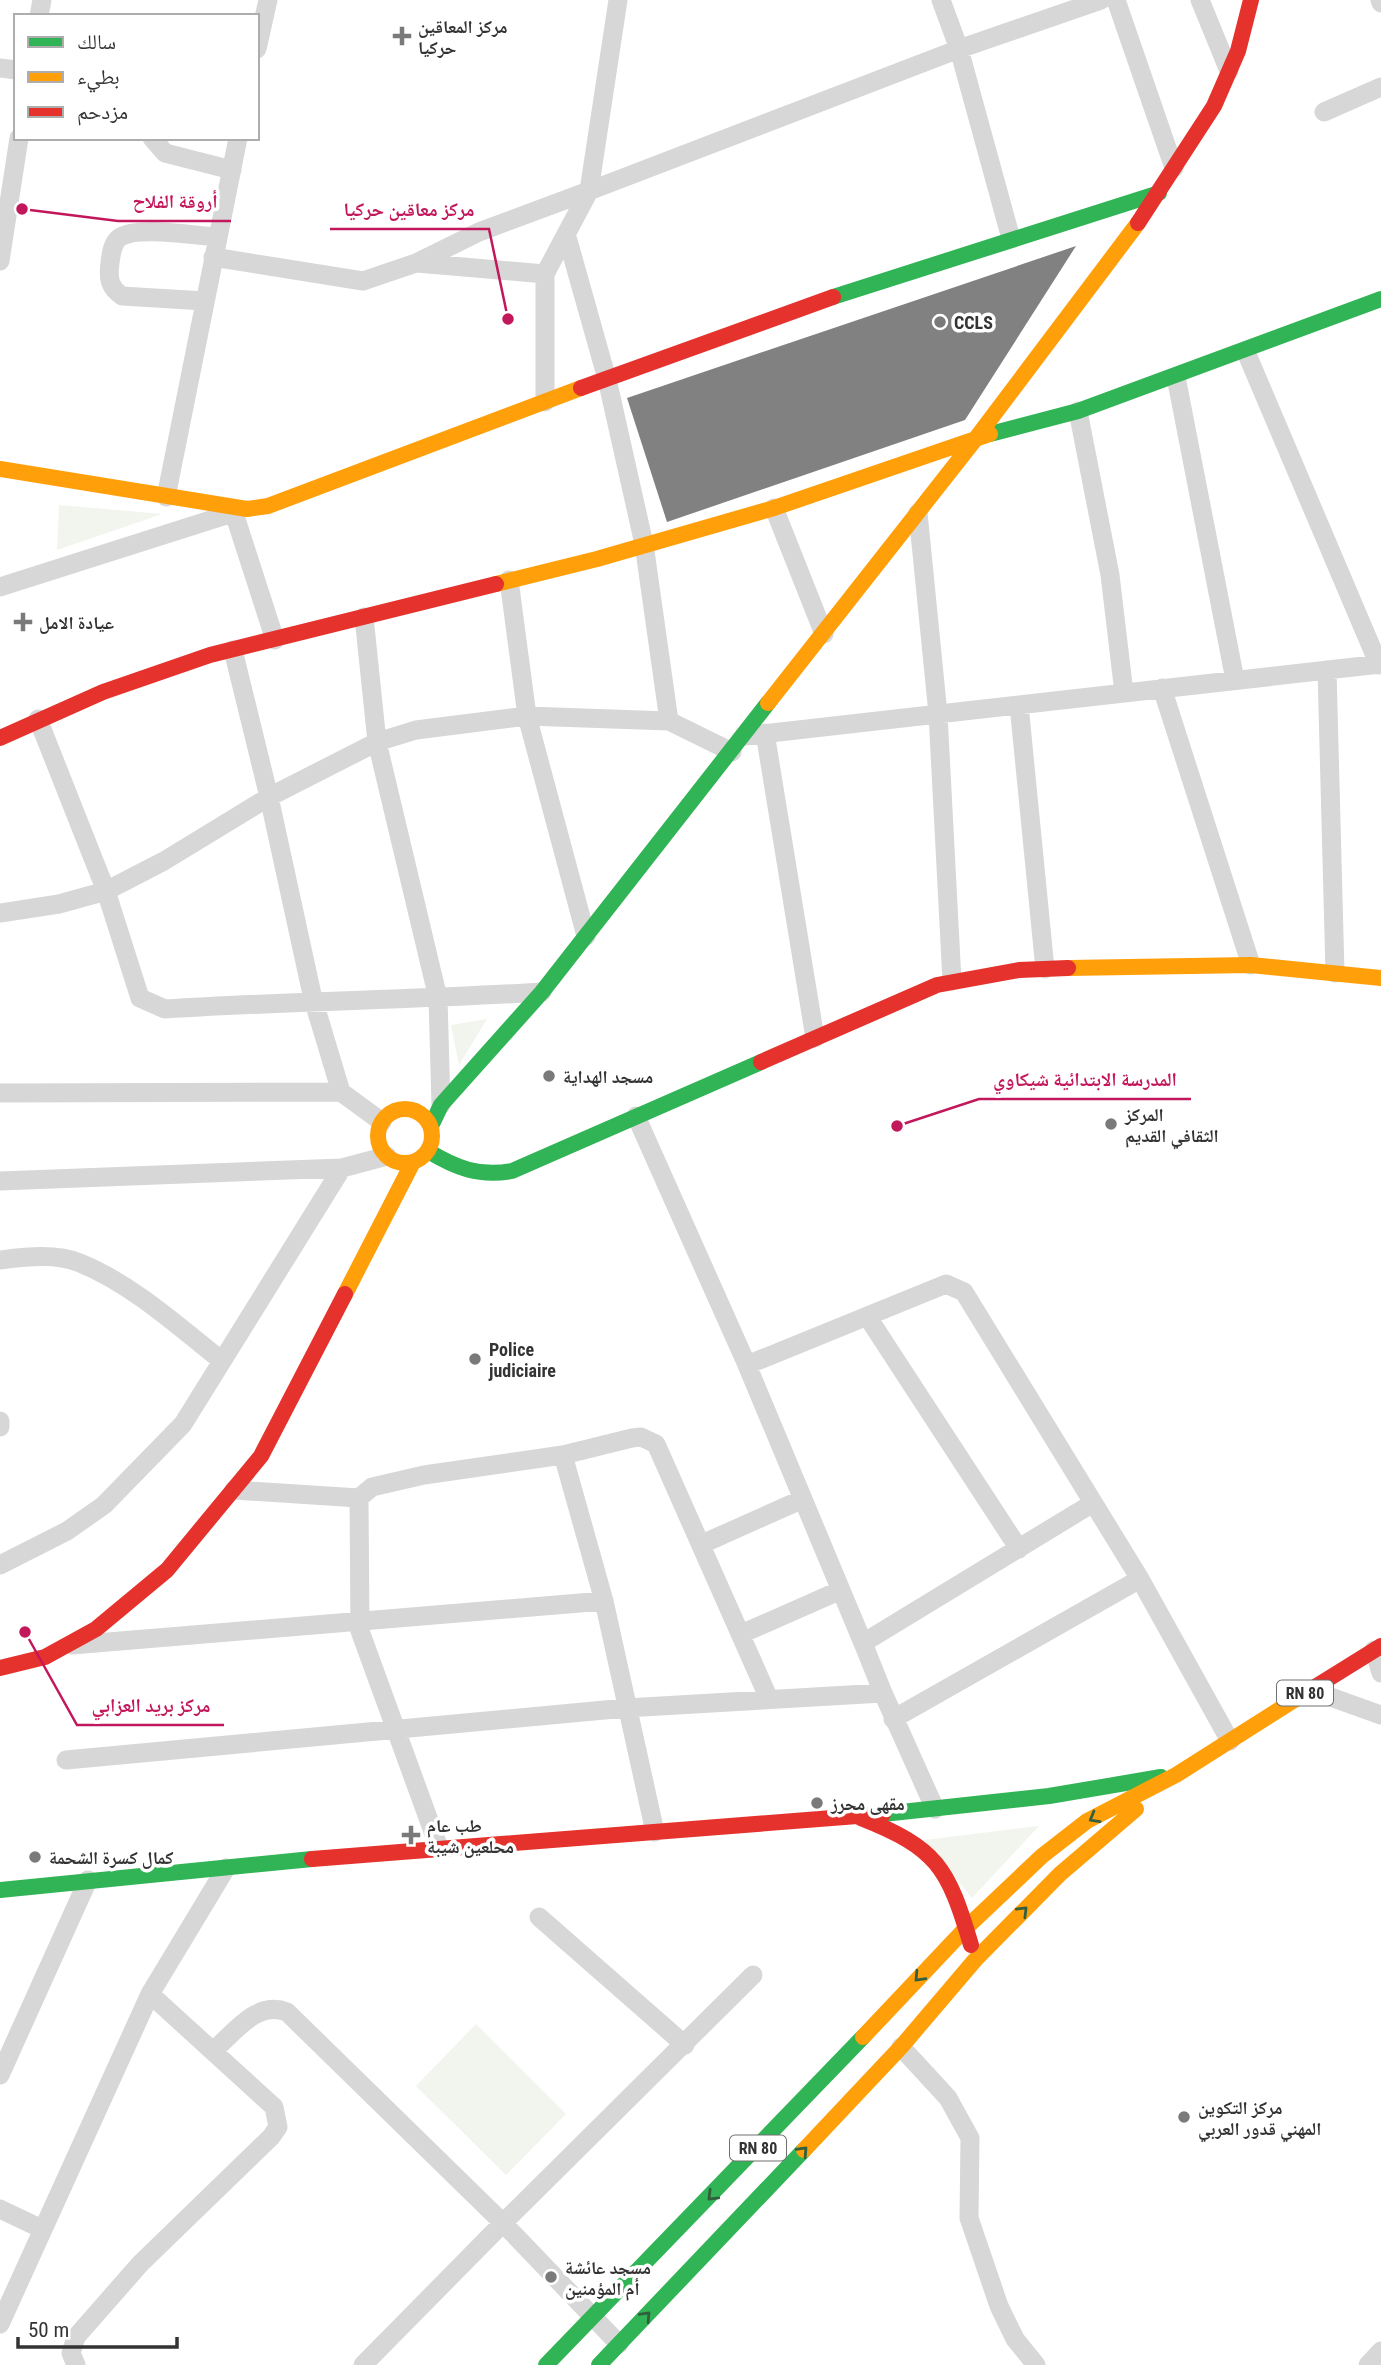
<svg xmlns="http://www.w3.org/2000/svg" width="1381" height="2365" viewBox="0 0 1381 2365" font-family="'Roboto Condensed','Noto Naskh Arabic',sans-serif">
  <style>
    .green { fill: #f1f5ed }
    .building { fill: #818181 }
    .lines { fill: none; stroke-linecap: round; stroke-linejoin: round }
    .street { stroke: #d7d7d7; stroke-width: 19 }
    .fast { stroke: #30b455; stroke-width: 16 }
    .slow { stroke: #ff9f0a; stroke-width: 16 }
    .jam { stroke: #e5322d; stroke-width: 16 }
    .oneway { stroke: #32603f }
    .poi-dot { fill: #7a7a7a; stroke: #fff; stroke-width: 2.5 }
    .labels { text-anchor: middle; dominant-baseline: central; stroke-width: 7; stroke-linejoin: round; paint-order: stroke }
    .shield { fill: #fff; stroke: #707070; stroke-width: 2 }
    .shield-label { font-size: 16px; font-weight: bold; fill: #333 }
    .poi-label { font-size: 18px; font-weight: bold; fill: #333; stroke: #fff; text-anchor: start }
    .leader { fill: none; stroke: #c2185b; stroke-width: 2.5 }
    .callout-dot { fill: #c2185b; stroke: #fff; stroke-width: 2.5 }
    .callout-label { font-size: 19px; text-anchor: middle; font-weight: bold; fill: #c2185b; stroke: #fff; stroke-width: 7; stroke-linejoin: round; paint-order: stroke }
  </style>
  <rect width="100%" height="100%" fill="#fff"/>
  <path class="green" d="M59 505 162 514 57 550Z
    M487 1019 459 1065 451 1025Z
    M1039 1826 972 1898 924 1840Z
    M476 2024 566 2114 506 2175 416 2086Z"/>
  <path class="building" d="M1076 246 965 420 667 522 627 398Z"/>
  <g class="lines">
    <path class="street" d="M941 0 959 49 1010 235
      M1116 0 1174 168
      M1200 0 1229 71
      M1380 0 1381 3
      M39 16 42 0
      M257 49 268 0
      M0 68 16 70
      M1324 112 1381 87
      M152 138 165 153 232 170
      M213 257 363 281 416 263 479 232 589 191 618 0
      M0 261 19 138
      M417 263 545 274
      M205 301 122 296C109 287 108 278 110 263 111 254 112 244 119 238 136 225 196 236 218 237
      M1246 352 1379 665
      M1176 377 1235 680
      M545 402V274L589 191 959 49 1101 0
      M1078 411 1110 575 1124 693
      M166 497 238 138
      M774 508 824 634
      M234 513 275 640
      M918 513 938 714 952 981
      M509 580 527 716 586 936
      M0 587 239 511
      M364 617 377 742 438 998 441 1105
      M233 650 269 797 313 999 341 1092
      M1327 670 1335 973
      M1162 688 1251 965
      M1019 705 1045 969
      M38 719 106 891 140 998 165 1009C290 1001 416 1000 542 992
      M669 721 732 752
      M765 733 815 1038
      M744 736 1381 664
      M0 913 59 904 106 891 164 861 269 797 377 742 416 730 527 716 669 721 644 544 607 379 567 237
      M0 1093 341 1092 382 1122
      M636 1116 747 1365 863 1643 1093 1503
      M0 1181 342 1168 387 1156
      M0 1260C25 1257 56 1253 80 1263 132 1284 179 1327 222 1361
      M867 1316 1019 1549
      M747 1365 946 1284 964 1292 1140 1579 1230 1741
      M0 1421V1427
      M563 1455 604 1601 655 1832
      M234 1490 359 1498 360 1631 439 1848
      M359 1498 372 1487 424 1475 563 1455 632 1438 641 1437 656 1444 769 1699
      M702 1544 803 1499
      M0 1565 67 1531 104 1505 183 1424 342 1168
      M741 1634 841 1590
      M863 1643 883 1693
      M72 1645 604 1601
      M1374 1650 1381 1673
      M1311 1690 1381 1715
      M893 1719 1140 1579
      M66 1760 626 1708 883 1693 935 1809
      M539 1917 685 2045
      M901 2047 948 2098 970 2138 969 2218 999 2306 1015 2339 1036 2365
      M214 2050C235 2032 257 2000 287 2012L503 2223 363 2365
      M0 2075 88 1880
      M0 2209 42 2229
      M0 2324 150 1994 226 1868
      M619 2344 503 2223 753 1975
      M76 2365 71 2353 76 2337 140 2264 271 2137 278 2127 274 2107 150 1994
      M1368 2365 1381 2351"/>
    <path class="fast" d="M833 297 1159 193
      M990 434 1078 411 1381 299
      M431 1126 441 1105 542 992 768 703
      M428 1151C456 1168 479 1177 512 1171L761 1062
      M883 1814 1049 1796 1161 1777
      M0 1890 312 1859
      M546 2365 863 2037
      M599 2365 804 2150"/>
    <path class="slow" d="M0 469 247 509 268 506 581 388
      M496 584 597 559 774 508 990 434
      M768 703 977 437 1138 223
      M1068 968 1251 965 1381 978
      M378 1136a27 27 0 1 1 54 0a27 27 0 1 1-54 0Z
      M345 1294 413 1162
      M863 2037 966 1928 1042 1856 1087 1821 1176 1775 1299 1697
      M804 2150 901 2047 975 1960 1060 1874 1136 1809"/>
    <path class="jam" d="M1138 223 1214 106 1238 51 1251 0
      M581 388 833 297
      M0 738 103 692 210 655 496 584
      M761 1062 937 985 1019 970 1068 968
      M0 1668 45 1657 96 1629 167 1570 261 1456 345 1294
      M1299 1697 1381 1646
      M861 1818C937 1848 948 1867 971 1945
      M312 1859 883 1814"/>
  </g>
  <defs><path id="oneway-chevron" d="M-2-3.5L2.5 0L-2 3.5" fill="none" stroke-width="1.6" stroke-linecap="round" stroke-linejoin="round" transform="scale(1.75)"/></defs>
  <g class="oneway">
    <use href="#oneway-chevron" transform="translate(1094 1818) rotate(150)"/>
    <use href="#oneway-chevron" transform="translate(1023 1911) rotate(-45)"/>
    <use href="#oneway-chevron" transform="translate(919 1977) rotate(133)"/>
    <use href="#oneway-chevron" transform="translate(803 2151) rotate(-47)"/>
    <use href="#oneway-chevron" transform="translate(712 2196) rotate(135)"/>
    <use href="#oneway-chevron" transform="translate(646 2316) rotate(-47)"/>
  </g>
  <g class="poi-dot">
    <path d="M398.5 25.5h7v7h7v7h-7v7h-7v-7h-7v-7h7z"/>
    <circle cx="940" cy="322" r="7"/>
    <path d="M19.5 611.5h7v7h7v7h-7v7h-7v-7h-7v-7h7z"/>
    <circle cx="549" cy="1076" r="7"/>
    <circle cx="1111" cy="1124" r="7"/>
    <circle cx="475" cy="1359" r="7"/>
    <circle cx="817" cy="1803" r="7"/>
    <path d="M407.5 1824.5h7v7h7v7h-7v7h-7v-7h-7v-7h7z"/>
    <circle cx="35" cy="1857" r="7"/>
    <circle cx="1184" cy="2117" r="7"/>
    <circle cx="551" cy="2277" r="7"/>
  </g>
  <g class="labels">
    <g class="shield">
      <rect x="1277" y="1680.5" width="56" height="25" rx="5"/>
      <rect x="730" y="2135.5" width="56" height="25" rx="5"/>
    </g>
    <g class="shield-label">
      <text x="1305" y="1693">RN 80</text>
      <text x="758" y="2148">RN 80</text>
    </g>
    <g class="poi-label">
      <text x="418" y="26">مركز المعاقين<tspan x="418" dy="21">حركيا</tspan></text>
      <text x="954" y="322">CCLS</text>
      <text x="39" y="622">عيادة الامل</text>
      <text x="563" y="1076">مسجد الهداية</text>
      <text x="1125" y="1114">المركز<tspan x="1125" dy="21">الثقافي القديم</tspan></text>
      <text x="489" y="1349">Police<tspan x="489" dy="21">judiciaire</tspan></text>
      <text x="831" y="1803">مقهى محرز</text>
      <text x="427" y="1825">طب عام<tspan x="427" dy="21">محلعين شيبة</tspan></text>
      <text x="49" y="1857">كمال كسرة الشحمة</text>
      <text x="1198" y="2107">مركز التكوين<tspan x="1198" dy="21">المهني قدور العربي</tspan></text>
      <text x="565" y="2267">مسجد عائشة<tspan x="565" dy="21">أم المؤمنين</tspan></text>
    </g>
  </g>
  <path class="leader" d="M22 209L118 221H231M508 319L489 229H330M897 1126L979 1099H1191M25 1632L77 1725H224"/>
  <g class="callout-dot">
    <circle cx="22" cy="209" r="7"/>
    <circle cx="508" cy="319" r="7"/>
    <circle cx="897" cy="1126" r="7"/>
    <circle cx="25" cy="1632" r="7"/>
  </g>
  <g class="callout-label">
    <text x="175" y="208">أروقة الفلاح</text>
    <text x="409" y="216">مركز معاقين حركيا</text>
    <text x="1085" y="1086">المدرسة الابتدائية شيكاوي</text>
    <text x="151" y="1712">مركز بريد العزابي</text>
  </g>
  <rect x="14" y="14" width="245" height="126" fill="#ffffff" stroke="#adadad" stroke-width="2"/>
  <rect x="28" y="37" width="35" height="10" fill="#30b455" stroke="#adadad" stroke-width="2"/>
  <text x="77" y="49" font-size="21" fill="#333333">سالك</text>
  <rect x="28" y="72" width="35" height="10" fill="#ff9f0a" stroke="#adadad" stroke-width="2"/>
  <text x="77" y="84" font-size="21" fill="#333333">بطيء</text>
  <rect x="28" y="107" width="35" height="10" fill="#e5322d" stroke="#adadad" stroke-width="2"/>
  <text x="77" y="119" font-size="21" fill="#333333">مزدحم</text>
  <path d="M18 2337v10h159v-10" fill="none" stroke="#333333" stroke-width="3.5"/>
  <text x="28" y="2337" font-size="21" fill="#333333" stroke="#ffffff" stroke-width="5" paint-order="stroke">50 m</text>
</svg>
